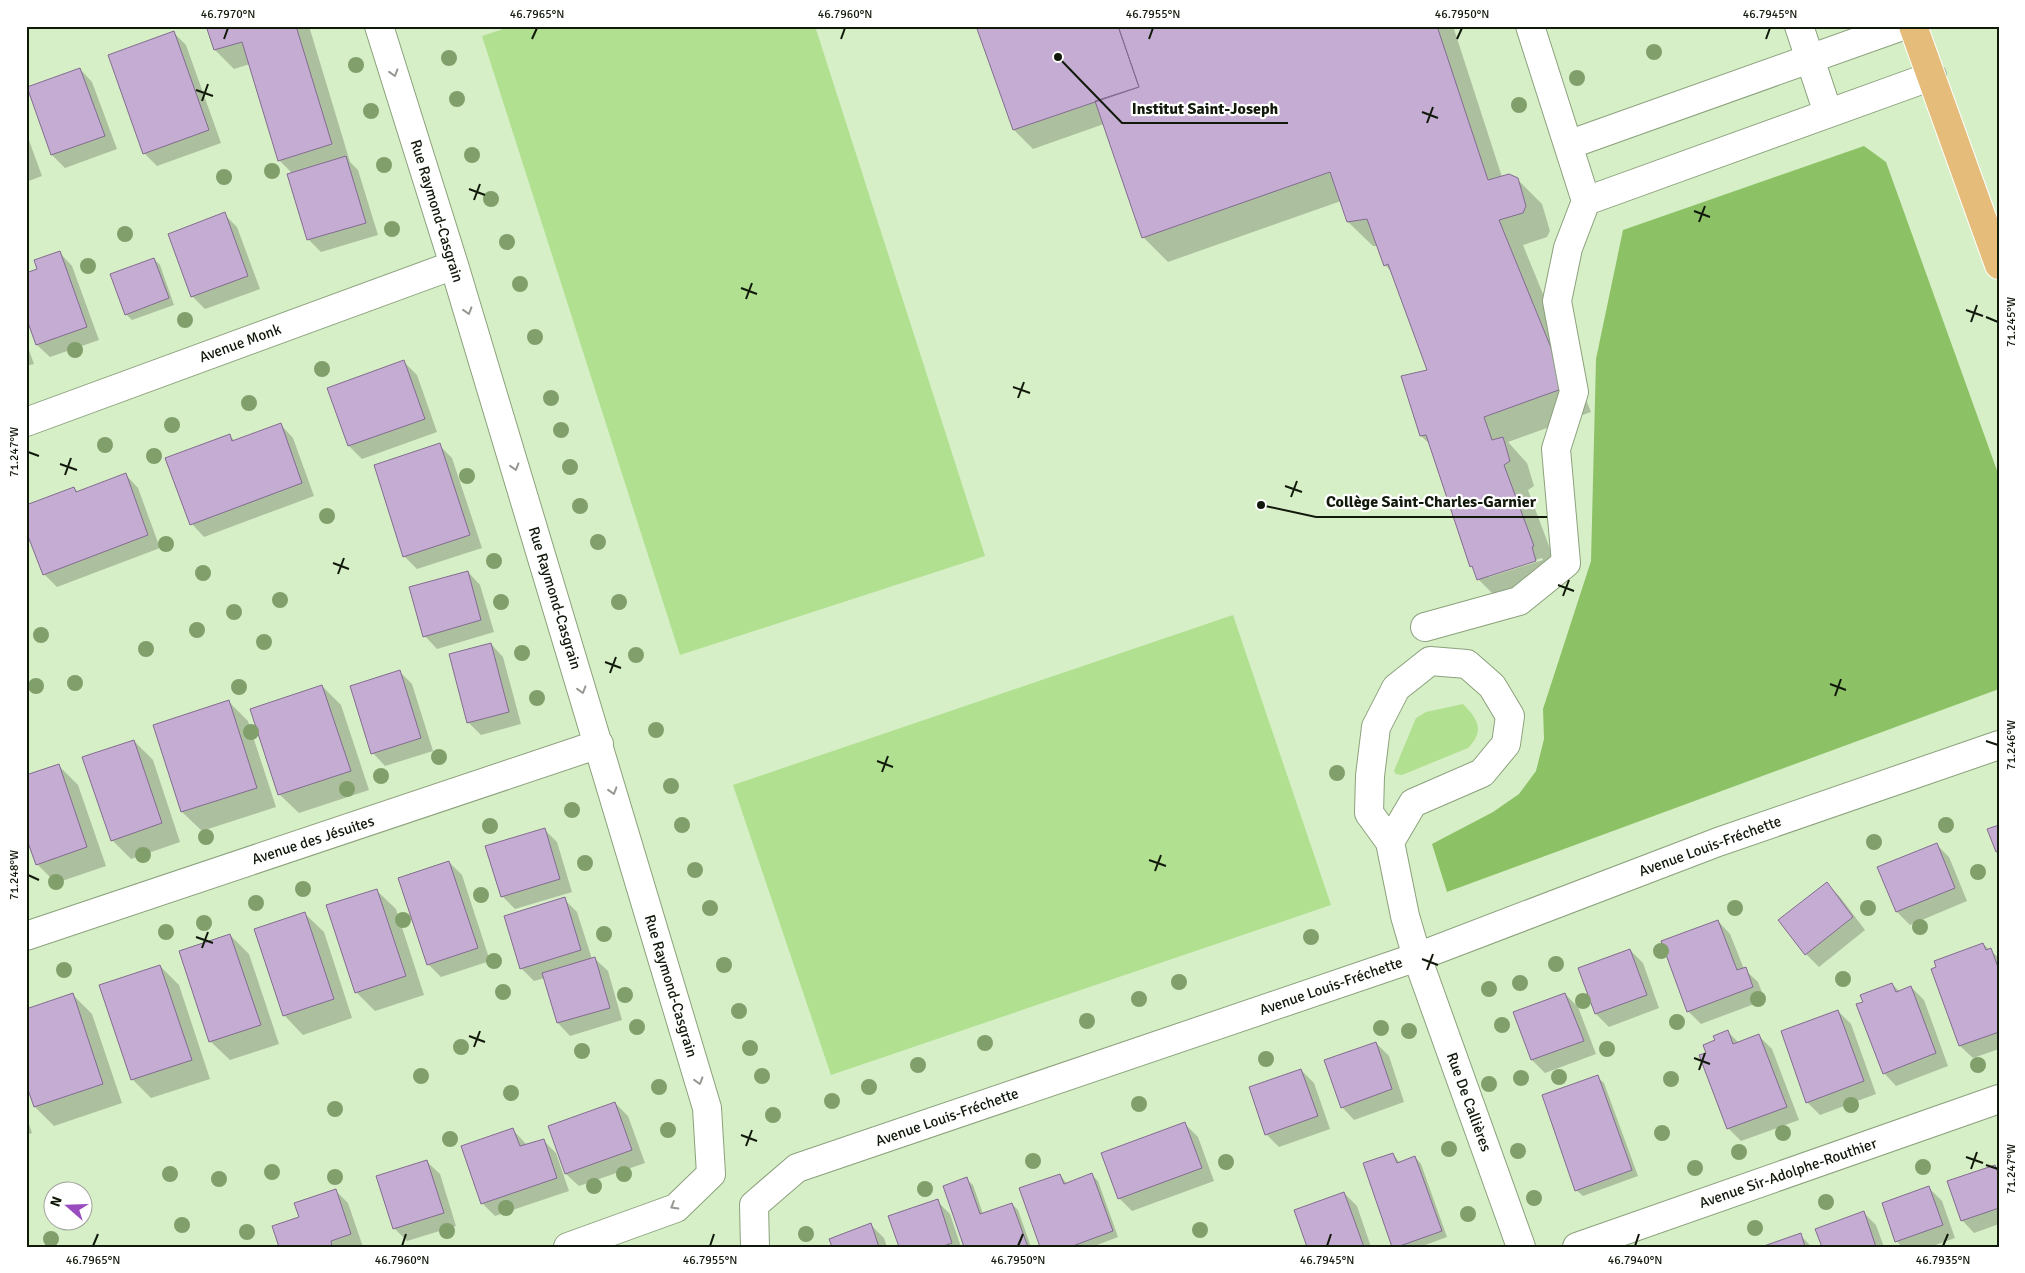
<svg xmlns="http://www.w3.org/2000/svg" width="2025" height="1273" viewBox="0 0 2025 1273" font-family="Signika,sans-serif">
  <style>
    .green { fill: #b0e090 }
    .forest { fill: #8cc265 }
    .shadow { fill: #0003; fill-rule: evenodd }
    .building { fill: #c4acd2; stroke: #836c8f }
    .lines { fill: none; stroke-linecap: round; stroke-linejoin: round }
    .minor-casing { stroke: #8ba17c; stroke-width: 30 }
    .major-casing { stroke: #fff; stroke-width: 30 }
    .minor { stroke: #fff; stroke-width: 28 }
    .major { stroke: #e5bc79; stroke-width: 28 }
    .tree { fill: #819f6b }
    .oneway { stroke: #949891 }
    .ticks { fill: none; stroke: #11190b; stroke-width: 2 }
    .labels { text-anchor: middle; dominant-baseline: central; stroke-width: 4.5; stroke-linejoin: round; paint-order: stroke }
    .street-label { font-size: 15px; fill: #11190b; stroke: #fff }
    .leader { fill: none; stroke: #11190b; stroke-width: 2 }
    .callout-dot { fill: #11190b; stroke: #fff; stroke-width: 2 }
    .callout-label { font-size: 16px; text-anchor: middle; font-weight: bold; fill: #11190b; stroke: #fff; stroke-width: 4.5; stroke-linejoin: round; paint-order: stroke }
    .neatline { fill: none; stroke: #11190b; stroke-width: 2 }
    .ticks-label { font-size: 12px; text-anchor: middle; fill: #11190b }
  </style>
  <rect width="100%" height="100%" fill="#d7efc7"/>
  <path class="green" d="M512 26H815L985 556 680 655 482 36Z
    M1233 615 1331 905 831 1075 733 785Z
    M1463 704C1478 719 1485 731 1468 748L1402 775 1396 774 1394 771 1396 766 1416 718 1426 712Z"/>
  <path class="forest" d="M1864 146 1886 162 1999 476V689L1447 892 1432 844 1493 812 1519 794 1536 771 1544 739 1543 709 1591 561 1596 359 1623 230Z"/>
  <path class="shadow" d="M208 26H309L350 162 358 170 378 235 321 252 309 240 289 174 292 173 279 160 250 64 234 69 215 50Z
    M977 26H1453L1502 177 1517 179 1542 204 1550 231 1547 237 1523 245 1591 412 1508 442 1527 463 1534 486 1528 490 1558 570 1556 571 1560 586 1503 604 1478 579 1475 570 1471 566 1431 445 1421 436 1403 377 1429 371 1393 273 1385 265 1378 246H1373L1348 222 1341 201 1168 262 1143 237 1104 124 1033 149 1014 130ZM1542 558 1543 560 1489 577V575Z
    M174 33 186 45 221 143 157 166 144 153Z
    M80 69 92 82 117 149 65 168 52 155 28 88Z
    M26 132 42 176 26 182Z
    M224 214 237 227 260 289 205 309 192 296Z
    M60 253 72 266 99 340 50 357 37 345 26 314 38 270Z
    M154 259 160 265 174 305 132 320 126 314Z
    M26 342 34 364 26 366Z
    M404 362 417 375 437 432 362 459 349 446 329 388Z
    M281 425 293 438 314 496 204 537 192 524 229 435 235 441Z
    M439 445 452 458 482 548 417 569 404 556Z
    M126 475 138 488 160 548 57 587 44 574 74 488 78 492Z
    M468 572 480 585 494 632 437 649 425 636Z
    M491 644 503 657 521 724 481 735 468 722Z
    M399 671 412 684 433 751 385 766 373 753Z
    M322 686 341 705 369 790 299 813 279 794Z
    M229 702 248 721 276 807 202 831 182 812 155 726Z
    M134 741 153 760 180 842 131 859 112 840Z
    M59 766 78 785 106 866 56 883 37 864Z
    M544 829 557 842 572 892 515 909 502 896Z
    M1936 844 1949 857 1967 901 1910 925 1897 912Z
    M449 862 462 875 490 961 441 977 428 964Z
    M1827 884 1840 897 1865 930 1819 967 1806 954Z
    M376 890 396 909 424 995 375 1011 356 992Z
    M564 899 577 912 592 959H595L608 971 622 1020 570 1036 558 1023 545 978 534 981 521 968Z
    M304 913 324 932 352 1018 303 1035 284 1015Z
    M1718 921 1730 934 1744 969 1758 982 1765 1000 1701 1024 1688 1011Z
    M230 935 249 954 279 1044 230 1060 210 1041Z
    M1983 944 1999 958V1049L1973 1058 1960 1046Z
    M1630 950 1643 963 1659 1008 1609 1027 1596 1014 1580 969Z
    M160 966 179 985 210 1079 151 1098 132 1079Z
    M1892 984 1900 992 1911 987 1924 1000 1948 1066 1896 1086 1884 1073 1864 1002Z
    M1565 994 1578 1007 1596 1054 1545 1073 1532 1060 1515 1013Z
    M73 995 92 1014 122 1103 54 1126 35 1107Z
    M1838 1011 1851 1024 1876 1094 1820 1115 1807 1102Z
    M1727 1031 1739 1043 1759 1036 1772 1049 1799 1120 1741 1141 1728 1128 1708 1053 1716 1041Z
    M1376 1043 1389 1056 1404 1102 1354 1120 1342 1107Z
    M1301 1070 1314 1083 1330 1129 1279 1147 1266 1134Z
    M1597 1077 1604 1083 1638 1176 1583 1196 1576 1190Z
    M615 1103 628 1116 645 1163 579 1186 566 1174 550 1127Z
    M26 1115 32 1133 26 1135Z
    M1185 1124 1198 1137 1214 1181 1132 1211 1119 1198Z
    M513 1130 527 1145 543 1140 556 1153 569 1191 495 1216 482 1203Z
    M1393 1154 1400 1163 1415 1157 1421 1164 1447 1237 1420 1247H1394Z
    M427 1162 440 1174 456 1226 407 1241 394 1228Z
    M1995 1166 1999 1170V1224L1974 1233 1962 1220Z
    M1060 1175 1067 1184 1092 1175 1098 1181 1118 1237 1092 1247H1041Z
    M966 1179 973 1185 983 1214 1012 1204 1018 1210 1031 1247H965Z
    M1929 1188 1942 1201 1955 1238 1930 1247H1902L1897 1241Z
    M336 1191 348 1203 363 1247H280L300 1217Z
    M1344 1193 1357 1206 1371 1247H1309Z
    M937 1201 950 1214 961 1247H900Z
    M1863 1212 1876 1225 1884 1247H1823Z
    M871 1225 884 1238 887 1247H833Z
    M1800 1235 1812 1247H1765Z"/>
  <path class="building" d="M206 26H296L332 144 278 161 242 42 214 50Z
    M976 26H1118L1139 87 1013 130Z
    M1118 26H1437L1488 180 1509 174 1518 178 1526 206 1523 213 1499 220 1567 387 1484 417 1492 440 1503 437 1510 461 1504 465 1534 546 1532 547 1536 561 1477 580 1472 566 1470 567 1426 435 1420 436 1401 376 1427 370 1388 264 1384 266 1367 219 1347 222 1330 172 1142 238 1095 101 1139 87Z
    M174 31 209 130 143 154 108 55Z
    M80 68 105 136 51 155 27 87Z
    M346 156 366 223 307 240 287 174Z
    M225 212 248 276 191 297 168 234Z
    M60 251 87 327 36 345 26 317V273L37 269 34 260Z
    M154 258 169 298 125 315 110 274Z
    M404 360 425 419 348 446 327 388Z
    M281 423 302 483 190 525 165 458 230 434 232 441Z
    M440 443 470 535 403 557 374 465Z
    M126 473 148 535 43 575 26 531V505L74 487 76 492Z
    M468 571 481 620 423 637 409 587Z
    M491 643 509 712 467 723 449 654Z
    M400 670 421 738 371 754 350 686Z
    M322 685 351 771 278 795 250 709Z
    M229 700 257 788 181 812 153 725Z
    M134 740 162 823 111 841 82 757Z
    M59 764 87 847 36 865 26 837V775Z
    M1999 825V851L1996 852 1987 829Z
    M545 828 560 879 501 897 485 846Z
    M1937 843 1955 888 1896 912 1877 867Z
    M449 861 478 948 427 965 398 878Z
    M1827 882 1853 917 1805 955 1778 920Z
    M377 889 406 976 355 993 326 905Z
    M565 897 581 950 520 969 504 916Z
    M305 912 334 999 283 1016 254 929Z
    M1718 920 1737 970 1746 967 1753 987 1687 1012 1661 941Z
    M230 934 261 1025 209 1042 179 951Z
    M1983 943 1986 950 1991 948 1999 970V1032L1959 1046 1931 969 1936 967 1934 961Z
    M1630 949 1647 995 1595 1014 1578 968Z
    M595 957 610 1008 557 1023 542 973Z
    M160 965 192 1060 131 1080 99 985Z
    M1892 983 1896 992 1911 986 1936 1053 1883 1074 1856 1004 1863 1002 1860 995Z
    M73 993 103 1084 34 1107 26 1084V1009Z
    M1565 993 1584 1041 1531 1060 1513 1012Z
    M1838 1010 1864 1081 1806 1103 1781 1031Z
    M1728 1030 1733 1044 1759 1034 1787 1107 1727 1129 1699 1055 1706 1053 1703 1045 1715 1040 1713 1036Z
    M1376 1042 1392 1089 1341 1108 1324 1060Z
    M1301 1069 1318 1116 1265 1135 1249 1087Z
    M1598 1075 1632 1170 1575 1191 1542 1095Z
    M615 1102 632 1150 565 1174 548 1126Z
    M1185 1122 1202 1168 1118 1199 1101 1153Z
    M513 1128 520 1146 544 1139 557 1178 481 1204 461 1146Z
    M1393 1153 1397 1163 1415 1156 1442 1231 1397 1247H1392L1363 1163Z
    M427 1160 444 1213 393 1229 376 1176Z
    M1995 1165 1999 1175V1208L1961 1221 1947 1181Z
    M1092 1173 1113 1231 1070 1247H1040L1019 1188 1060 1174 1064 1184Z
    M967 1177 980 1214 1012 1203 1028 1247H964L943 1186Z
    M1929 1186 1943 1225 1895 1242 1882 1203Z
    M336 1189 351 1234 331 1241 332 1247H279L272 1226 299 1217 294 1203Z
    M1344 1192 1364 1247H1307L1294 1210Z
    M938 1199 952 1243 941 1247H899L888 1216Z
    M1864 1211 1876 1247H1822L1815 1229Z
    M871 1223 879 1247H832L829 1239Z
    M1801 1233 1805 1247H1761Z"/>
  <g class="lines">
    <g class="minor-casing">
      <path id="minor" d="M379 26 454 265 707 1108 711 1174 676 1208 568 1247
        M1530 26 1586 201 1932 76
        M1799 26 1828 113
        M1568 145 1902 26
        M26 422 454 265
        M1425 627 1519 601 1566 563 1556 449 1574 392 1557 301 1568 248 1586 201
        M1390 842 1369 813 1370 776 1376 727 1396 688 1430 661 1467 664 1492 686 1510 716 1506 744 1482 773 1413 803 1390 842 1405 916 1417 957 1521 1247
        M26 936 599 744
        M755 1247 754 1205 797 1168 1417 957 1718 842 1999 745
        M1577 1247 1999 1099"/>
    </g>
    <g class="major-casing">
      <path id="major" d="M1913 26 1999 265"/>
    </g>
    <use href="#minor" class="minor"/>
    <use href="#major" class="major"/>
  </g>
  <g class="tree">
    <circle cx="1654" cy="52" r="8"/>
    <circle cx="449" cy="58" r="8"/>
    <circle cx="356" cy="65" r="8"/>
    <circle cx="1577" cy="78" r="8"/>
    <circle cx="457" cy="99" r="8"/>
    <circle cx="1519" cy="105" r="8"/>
    <circle cx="371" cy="111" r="8"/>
    <circle cx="472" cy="155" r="8"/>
    <circle cx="384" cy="165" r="8"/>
    <circle cx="272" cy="171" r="8"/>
    <circle cx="224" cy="177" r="8"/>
    <circle cx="491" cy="199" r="8"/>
    <circle cx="392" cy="229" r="8"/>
    <circle cx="125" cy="234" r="8"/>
    <circle cx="507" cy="242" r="8"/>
    <circle cx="88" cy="266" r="8"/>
    <circle cx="520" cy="284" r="8"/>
    <circle cx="185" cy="320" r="8"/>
    <circle cx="535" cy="337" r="8"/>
    <circle cx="75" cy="350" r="8"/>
    <circle cx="322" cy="369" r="8"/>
    <circle cx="551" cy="398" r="8"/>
    <circle cx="249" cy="403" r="8"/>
    <circle cx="172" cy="425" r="8"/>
    <circle cx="561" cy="430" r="8"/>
    <circle cx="105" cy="445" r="8"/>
    <circle cx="154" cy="456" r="8"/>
    <circle cx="570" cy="467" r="8"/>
    <circle cx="467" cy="476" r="8"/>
    <circle cx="580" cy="506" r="8"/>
    <circle cx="327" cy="516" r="8"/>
    <circle cx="598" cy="542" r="8"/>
    <circle cx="166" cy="544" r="8"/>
    <circle cx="494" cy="561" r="8"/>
    <circle cx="203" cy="573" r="8"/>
    <circle cx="280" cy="600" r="8"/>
    <circle cx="501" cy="602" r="8"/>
    <circle cx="619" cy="602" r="8"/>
    <circle cx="234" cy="612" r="8"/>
    <circle cx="197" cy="630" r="8"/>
    <circle cx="41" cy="635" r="8"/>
    <circle cx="264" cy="642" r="8"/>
    <circle cx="146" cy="649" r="8"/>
    <circle cx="522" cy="653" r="8"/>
    <circle cx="636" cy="655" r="8"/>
    <circle cx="75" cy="683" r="8"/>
    <circle cx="36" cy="686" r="8"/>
    <circle cx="239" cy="687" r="8"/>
    <circle cx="537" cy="698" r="8"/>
    <circle cx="656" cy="730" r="8"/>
    <circle cx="251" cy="732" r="8"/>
    <circle cx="439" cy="757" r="8"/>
    <circle cx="1337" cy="773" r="8"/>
    <circle cx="381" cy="776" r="8"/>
    <circle cx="671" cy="786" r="8"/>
    <circle cx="347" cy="789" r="8"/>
    <circle cx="572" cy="810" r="8"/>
    <circle cx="682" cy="825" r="8"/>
    <circle cx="1946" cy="825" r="8"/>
    <circle cx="490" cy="826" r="8"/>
    <circle cx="206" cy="837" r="8"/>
    <circle cx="1874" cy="842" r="8"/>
    <circle cx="143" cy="855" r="8"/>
    <circle cx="585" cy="863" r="8"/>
    <circle cx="695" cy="870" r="8"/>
    <circle cx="1978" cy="872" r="8"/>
    <circle cx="56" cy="882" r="8"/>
    <circle cx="303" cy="889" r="8"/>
    <circle cx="481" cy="895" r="8"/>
    <circle cx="256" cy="903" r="8"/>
    <circle cx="710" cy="908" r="8"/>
    <circle cx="1735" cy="908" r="8"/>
    <circle cx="1868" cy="908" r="8"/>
    <circle cx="403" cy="920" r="8"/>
    <circle cx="204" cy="923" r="8"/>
    <circle cx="1920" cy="927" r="8"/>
    <circle cx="166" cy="932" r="8"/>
    <circle cx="604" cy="934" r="8"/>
    <circle cx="1311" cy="937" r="8"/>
    <circle cx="1661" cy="951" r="8"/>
    <circle cx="494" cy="961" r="8"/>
    <circle cx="1556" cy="964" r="8"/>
    <circle cx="724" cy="965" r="8"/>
    <circle cx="64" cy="970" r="8"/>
    <circle cx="1843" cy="979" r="8"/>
    <circle cx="1179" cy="982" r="8"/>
    <circle cx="1520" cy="983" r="8"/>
    <circle cx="1489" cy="989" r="8"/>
    <circle cx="503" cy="992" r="8"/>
    <circle cx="625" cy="995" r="8"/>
    <circle cx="1139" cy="999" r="8"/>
    <circle cx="1758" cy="999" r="8"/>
    <circle cx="1583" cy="1001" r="8"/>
    <circle cx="739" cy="1011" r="8"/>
    <circle cx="1087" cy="1021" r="8"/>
    <circle cx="1677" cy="1022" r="8"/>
    <circle cx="1502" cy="1025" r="8"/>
    <circle cx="637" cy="1027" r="8"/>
    <circle cx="1381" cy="1028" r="8"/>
    <circle cx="1409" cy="1031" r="8"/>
    <circle cx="985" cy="1043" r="8"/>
    <circle cx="461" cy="1047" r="8"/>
    <circle cx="750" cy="1048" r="8"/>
    <circle cx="1607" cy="1049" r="8"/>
    <circle cx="582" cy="1051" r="8"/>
    <circle cx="1266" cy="1059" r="8"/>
    <circle cx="918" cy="1065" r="8"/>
    <circle cx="1978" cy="1065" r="8"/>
    <circle cx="421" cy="1076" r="8"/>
    <circle cx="762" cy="1076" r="8"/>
    <circle cx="1559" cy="1077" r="8"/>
    <circle cx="1521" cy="1078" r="8"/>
    <circle cx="1671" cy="1079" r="8"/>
    <circle cx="1489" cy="1084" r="8"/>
    <circle cx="659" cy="1087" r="8"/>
    <circle cx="869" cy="1087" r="8"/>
    <circle cx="511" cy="1093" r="8"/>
    <circle cx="832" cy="1101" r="8"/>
    <circle cx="1139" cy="1104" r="8"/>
    <circle cx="1851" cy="1105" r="8"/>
    <circle cx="335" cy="1109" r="8"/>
    <circle cx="773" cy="1115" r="8"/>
    <circle cx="668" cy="1130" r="8"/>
    <circle cx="1662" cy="1133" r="8"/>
    <circle cx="1783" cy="1133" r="8"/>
    <circle cx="450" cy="1139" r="8"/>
    <circle cx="1449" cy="1149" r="8"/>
    <circle cx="1518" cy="1151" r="8"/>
    <circle cx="1739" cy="1152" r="8"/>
    <circle cx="1033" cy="1161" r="8"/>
    <circle cx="1226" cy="1162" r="8"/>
    <circle cx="1923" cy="1167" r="8"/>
    <circle cx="1695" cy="1168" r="8"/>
    <circle cx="272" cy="1172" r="8"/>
    <circle cx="170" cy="1174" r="8"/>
    <circle cx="624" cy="1174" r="8"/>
    <circle cx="335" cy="1177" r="8"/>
    <circle cx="219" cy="1179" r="8"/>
    <circle cx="594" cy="1186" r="8"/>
    <circle cx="925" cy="1189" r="8"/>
    <circle cx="1534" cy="1198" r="8"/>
    <circle cx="1826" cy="1202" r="8"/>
    <circle cx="506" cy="1208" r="8"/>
    <circle cx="1468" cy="1214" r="8"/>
    <circle cx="182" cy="1225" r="8"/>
    <circle cx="1755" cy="1228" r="8"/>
    <circle cx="1200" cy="1230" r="8"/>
    <circle cx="447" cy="1231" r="8"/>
    <circle cx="247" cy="1232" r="8"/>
    <circle cx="806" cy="1234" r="8"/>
    <circle cx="51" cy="1239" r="8"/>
  </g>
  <defs><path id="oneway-chevron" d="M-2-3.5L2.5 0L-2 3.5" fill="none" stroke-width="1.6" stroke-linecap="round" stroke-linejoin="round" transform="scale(1.25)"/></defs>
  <g class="oneway">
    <use href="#oneway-chevron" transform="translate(394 73) rotate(73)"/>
    <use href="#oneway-chevron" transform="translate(468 311) rotate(73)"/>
    <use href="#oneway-chevron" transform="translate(515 467) rotate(73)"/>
    <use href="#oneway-chevron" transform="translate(582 690) rotate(73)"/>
    <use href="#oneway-chevron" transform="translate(613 791) rotate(73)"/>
    <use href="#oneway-chevron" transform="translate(699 1081) rotate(73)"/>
    <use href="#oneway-chevron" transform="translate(674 1206) rotate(149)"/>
  </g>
  <path class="ticks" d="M224 39 228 28M532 39 537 28M841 39 845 28M1149 39 1153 28M1457 39 1462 28M1766 39 1770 28M196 90 213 96M202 101 208 84M1422 112 1438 118M1427 123 1433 107M469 189 485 195M474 200 480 184M1694 211 1710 217M1699 222 1705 206M741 288 757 294M746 299 752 283M1966 310 1983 316M1986 317 1998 322M1971 322 1977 305M1013 387 1030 393M1018 398 1024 382M28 452 39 456M60 464 77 470M65 475 71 458M1285 486 1302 492M1291 497 1297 481M333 563 349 569M338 574 344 558M1558 585 1574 591M1563 596 1569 580M605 662 621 668M610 673 616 657M1830 684 1846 690M1835 696 1841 679M1986 741 1998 745M877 761 893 767M882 772 888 756M1149 860 1166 866M1155 871 1161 855M28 875 39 880M196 937 213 943M202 948 208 932M1422 959 1438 965M1427 970 1433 954M469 1036 485 1042M474 1047 480 1031M1694 1058 1710 1064M1699 1070 1705 1053M741 1135 757 1141M746 1146 752 1130M1966 1157 1983 1163M1986 1165 1998 1169M1971 1169 1977 1152M93 1246 98 1234M402 1246 406 1234M710 1246 714 1234M1018 1246 1023 1234M1327 1246 1331 1234M1635 1246 1639 1234M1943 1246 1948 1234"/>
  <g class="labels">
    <g class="street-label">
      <text transform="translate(437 211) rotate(73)">Rue Raymond-Casgrain</text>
      <text transform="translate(240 343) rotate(-20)">Avenue Monk</text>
      <text transform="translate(555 598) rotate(73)">Rue Raymond-Casgrain</text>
      <text transform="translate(313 840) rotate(-18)">Avenue des Jésuites</text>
      <text transform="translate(1710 846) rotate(-20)">Avenue Louis-Fréchette</text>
      <text transform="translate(671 986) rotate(73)">Rue Raymond-Casgrain</text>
      <text transform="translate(1331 986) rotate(-19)">Avenue Louis-Fréchette</text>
      <text transform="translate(1469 1102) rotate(70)">Rue De Callières</text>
      <text transform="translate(947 1117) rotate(-19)">Avenue Louis-Fréchette</text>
      <text transform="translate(1788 1173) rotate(-19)">Avenue Sir-Adolphe-Routhier</text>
    </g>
  </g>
  <path class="leader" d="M1058 57L1122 123H1288M1261 505L1316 517H1547"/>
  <g class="callout-dot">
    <circle cx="1058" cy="57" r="5"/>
    <circle cx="1261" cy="505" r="5"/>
  </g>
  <g class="callout-label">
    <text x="1205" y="114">Institut Saint-Joseph</text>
    <text x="1431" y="507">Collège Saint-Charles-Garnier</text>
  </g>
  <rect width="2025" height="1273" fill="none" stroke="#ffffff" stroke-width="55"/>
  <g transform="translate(68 1206) rotate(290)"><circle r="24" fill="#ffffff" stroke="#a0a39d"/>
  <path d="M0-4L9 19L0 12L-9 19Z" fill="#994cbd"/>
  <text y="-8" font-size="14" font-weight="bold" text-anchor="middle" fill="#11190b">N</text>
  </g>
  <rect x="28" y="28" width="1970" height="1218" class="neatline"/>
  <g class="ticks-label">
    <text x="228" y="18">46.7970°N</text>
    <text x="537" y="18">46.7965°N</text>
    <text x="845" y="18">46.7960°N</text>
    <text x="1153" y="18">46.7955°N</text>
    <text x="1462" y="18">46.7950°N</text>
    <text x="1770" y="18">46.7945°N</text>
    <text transform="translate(2011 322) rotate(-90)" y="4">71.245°W</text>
    <text transform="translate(14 452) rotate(-90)" y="4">71.247°W</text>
    <text transform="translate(2011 745) rotate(-90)" y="4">71.246°W</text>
    <text transform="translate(14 875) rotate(-90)" y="4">71.248°W</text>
    <text transform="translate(2011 1169) rotate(-90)" y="4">71.247°W</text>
    <text x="93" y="1264">46.7965°N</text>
    <text x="402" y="1264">46.7960°N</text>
    <text x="710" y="1264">46.7955°N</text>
    <text x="1018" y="1264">46.7950°N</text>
    <text x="1327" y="1264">46.7945°N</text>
    <text x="1635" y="1264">46.7940°N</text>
    <text x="1943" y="1264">46.7935°N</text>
  </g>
</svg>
